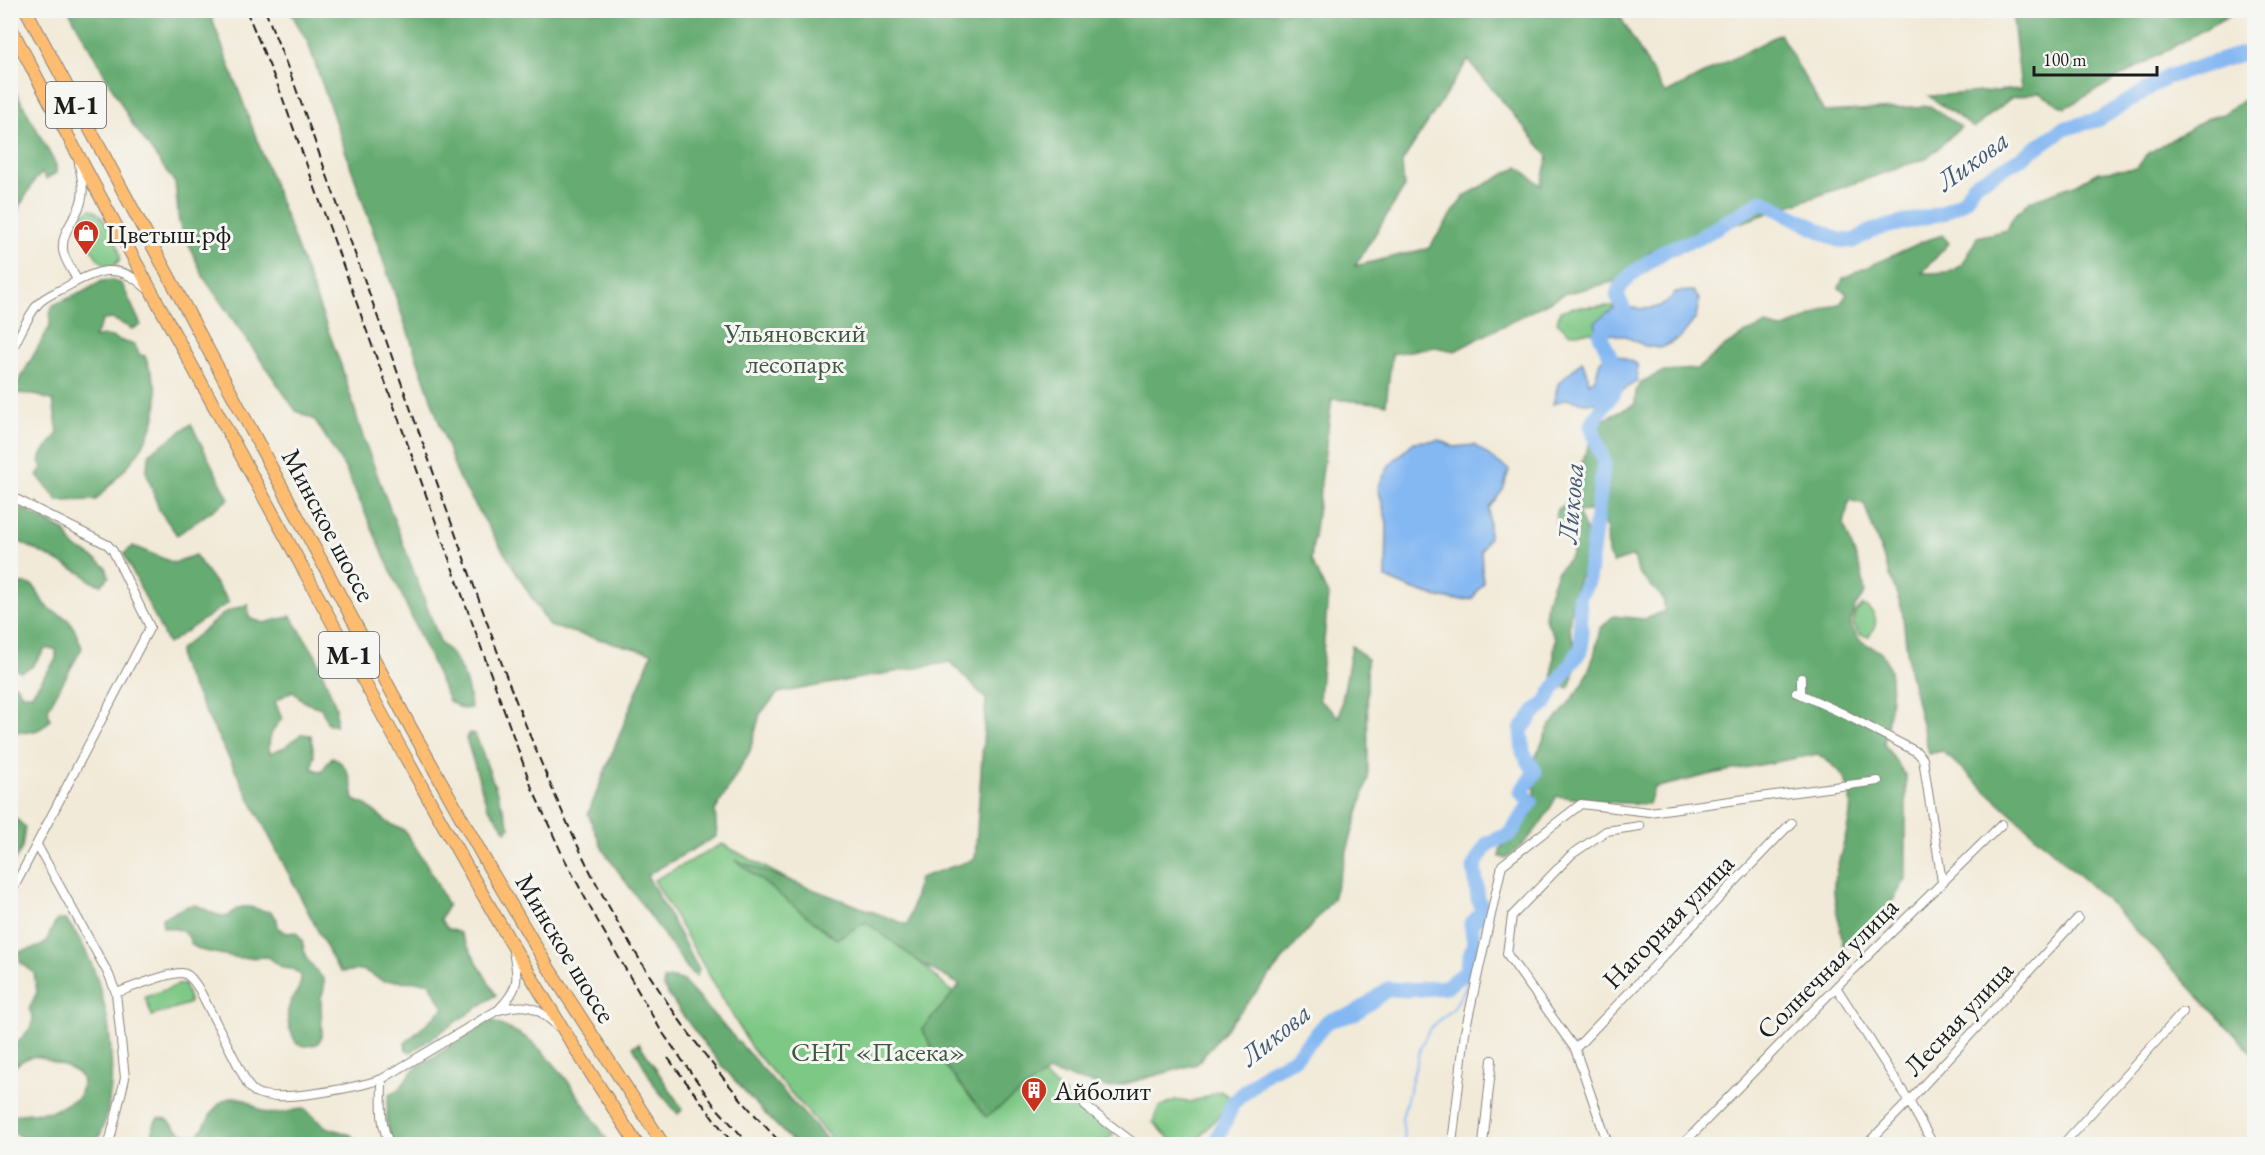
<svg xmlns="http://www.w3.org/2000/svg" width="2265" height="1155" viewBox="0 0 2265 1155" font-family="'EB Garamond',serif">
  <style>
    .green { fill: #7ec885; stroke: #4d7250; stroke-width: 1.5 }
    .forest { fill: #66ac72; stroke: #416447; stroke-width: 1.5; fill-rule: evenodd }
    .water { fill: #84b8f2; stroke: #506a87; stroke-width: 1.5 }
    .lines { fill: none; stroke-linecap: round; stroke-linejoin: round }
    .stream { stroke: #84b8f2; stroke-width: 2 }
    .river { stroke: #84b8f2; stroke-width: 15 }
    .minor-casing { stroke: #87837a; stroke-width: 10 }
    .trunk-casing { stroke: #87837a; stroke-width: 14 }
    .minor { stroke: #fff; stroke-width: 8 }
    .trunk { stroke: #febc70; stroke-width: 12 }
    .rail { stroke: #1c1c1c; stroke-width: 2; stroke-dasharray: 9 4.5; stroke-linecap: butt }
    .labels { text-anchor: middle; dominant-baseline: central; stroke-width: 6; stroke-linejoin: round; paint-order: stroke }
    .shield { fill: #f6f6f2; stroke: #5d5d5c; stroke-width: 1.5 }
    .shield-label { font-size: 26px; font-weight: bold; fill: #1c1c1c }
    .poi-label { font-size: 27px; fill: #1c1c1c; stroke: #f6f6f2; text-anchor: start }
    .park-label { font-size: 27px; fill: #3e5841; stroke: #f6f6f2 }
    .street-label { font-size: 27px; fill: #1c1c1c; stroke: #f6f6f2 }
    .water-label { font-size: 28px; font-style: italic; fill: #465a72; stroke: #f6f6f2 }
  </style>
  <rect width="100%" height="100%" fill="#f6f6f2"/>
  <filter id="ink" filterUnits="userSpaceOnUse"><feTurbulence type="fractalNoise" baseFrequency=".0167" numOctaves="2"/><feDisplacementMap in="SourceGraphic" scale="12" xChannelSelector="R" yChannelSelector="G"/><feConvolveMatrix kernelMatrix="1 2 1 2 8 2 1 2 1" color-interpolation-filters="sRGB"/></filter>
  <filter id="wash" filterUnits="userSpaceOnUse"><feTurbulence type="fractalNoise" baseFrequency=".008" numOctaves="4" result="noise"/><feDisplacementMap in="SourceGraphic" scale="24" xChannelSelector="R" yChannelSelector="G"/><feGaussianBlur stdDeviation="1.35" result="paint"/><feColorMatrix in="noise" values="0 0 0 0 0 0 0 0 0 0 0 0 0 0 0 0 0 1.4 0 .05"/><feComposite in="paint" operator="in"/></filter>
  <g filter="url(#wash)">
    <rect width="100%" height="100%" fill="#f2ead8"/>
    <path class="green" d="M91 209C103 212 121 247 120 259 103 285 79 230 82 215Z
      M1617 306 1596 322 1597 332 1569 333 1557 322 1560 311 1574 307Z
      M1863 605C1878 613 1879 624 1869 636L1860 635 1853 624 1855 613Z
      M722 844 866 922 884 929 1034 1068 1114 1135 1101 1144H836L752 1049 654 880Z
      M184 983 190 1003 152 1016 145 997Z
      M1220 1091 1230 1097 1226 1107 1194 1144H1175L1153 1122 1159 1107 1175 1100 1189 1102 1206 1097Z"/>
    <path class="forest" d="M209 11 341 365 364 440 441 644C459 656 469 686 471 708L462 709 449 701 345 468 315 420 296 411 204 278 179 223 175 183 133 125 69 11Z
      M290 11H1617L1665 94 1780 34 1824 112 1930 106 1961 127 1927 158 1740 223 1650 252 1621 280 1564 294 1455 351 1435 347 1392 354 1386 404 1332 399 1311 560 1328 595 1319 700 1339 717 1352 646 1367 659 1368 779 1333 899 1197 1064 1110 1088 1048 1072 986 1117 935 1053 922 1029 960 985 922 964 866 922 836 939 735 860 908 925 919 878 975 859 986 699 950 662 778 693 760 714 750 751 715 811 717 836 647 875 699 970 696 976 690 972 603 850 588 814 652 653 549 626 458 477 308 43ZM1468 60 1548 156 1541 185 1518 167 1464 196 1429 248 1355 266 1404 188 1402 162Z
      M2012 11V10L2237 11 2065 108 2039 93 2011 98 1974 128 1929 96 2021 89Z
      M11 83 56 165V173L46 179 42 173 35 180 11 221Z
      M2254 93V1055L2114 907 1942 751 1929 754 1909 669 1902 609 1864 504 1849 500 1844 525 1862 574 1865 593 1855 607 1850 624C1853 629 1856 636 1860 640 1869 647 1881 649 1886 660 1898 682 1887 721 1884 744L1906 776V879L1876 928 1843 948C1842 930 1832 899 1834 884 1838 849 1865 804 1840 772 1834 765 1825 760 1818 754L1717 773 1654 788 1649 804 1601 802 1557 796C1543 822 1530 841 1506 858L1500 857V849L1530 816 1535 804 1533 763 1550 725 1560 715 1583 684 1594 656 1600 629 1613 616 1645 619 1665 611 1663 598 1638 572 1634 556 1613 563 1608 554 1607 530 1597 510 1578 512 1591 542 1596 573 1580 576 1573 595 1569 626 1574 644 1576 667 1569 688 1552 685 1555 638 1545 618 1547 600 1557 572 1572 555 1571 543C1559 532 1553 525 1557 509L1571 501V487L1599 422 1635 404 1636 390 1641 382 1664 371 1697 369 1725 346 1746 333 1766 325 1781 329 1802 321 1825 309 1841 303 1847 294 1839 288 1843 278 1924 241 1942 235 1949 243 1922 273C1961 273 1960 271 1977 237L2007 230 2013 217 2030 201 2077 184 2098 172 2137 168 2147 154 2206 119 2223 114Z
      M112 280 122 284 141 325 132 329 113 319 103 320 94 338C113 332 116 342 134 344L140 355 145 356C149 368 157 384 157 396 158 441 124 470 96 500L58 501 37 475 42 468 39 461 44 451 58 433 53 401 33 394 12 393 50 326V315L53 305 83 292 102 281Z
      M191 424 229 499 177 535 159 510 146 471 150 453Z
      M11 503 64 530 75 548 85 552 106 567 109 577 101 585 91 581 83 574 12 538 11 536Z
      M133 546 174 563 195 555 229 602 168 644 124 554Z
      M11 584C46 580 31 595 50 609 55 613 62 615 67 619 75 625 78 639 82 648L48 709 50 720C40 733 27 735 11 730V719L16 710 11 706V684L16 685 22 694H32L56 659V649H45L32 667 21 672 11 668Z
      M248 604 249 618 264 623 291 616 316 656 336 707V726L328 724 321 708 306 703 292 691 275 701 282 719C272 730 267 737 270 753L285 747 301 734 311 735 314 756 312 768 321 772 332 757C349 764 352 783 354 800L366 805 390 824 404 830 429 868 448 906 440 919 447 928 460 933 496 995 411 1052 406 1050 405 1043 444 1008 429 982 383 981 363 970 341 972 335 964 180 663 179 650 226 612Z
      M469 733 474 734 478 741 510 827 506 831 487 806 466 738Z
      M11 814 25 827 22 848 11 867Z
      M196 905C208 910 215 917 229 916 243 899 254 910 271 912L277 919 278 928 287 933 296 932 302 940 306 958 324 980V989L321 998 322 1037 317 1044 306 1046 297 1044C291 1034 285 1019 289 1007 293 992 301 993 301 975L292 969 283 968 268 957 239 958 200 950 192 945 188 936 181 930 163 927 162 918 187 906Z
      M57 920H66C109 971 127 1085 96 1144H46L40 1141 21 1137 11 1131V1115L53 1111 78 1098C88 1074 78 1072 59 1064 49 1061 42 1055 31 1057 23 1059 16 1065 11 1070V1050L32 1026 33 1017 29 1009 37 992 34 973 20 962 19 952C54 943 40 948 57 920Z
      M673 978 682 980 831 1144H795C744 1095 703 1046 663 987L664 979Z
      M492 1020C505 1029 521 1032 532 1042 565 1070 586 1109 610 1144H394C385 1128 386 1112 389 1095L401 1087 414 1069Z
      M639 1043 677 1101 682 1110 678 1114 656 1088 633 1046Z
      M234 1097C251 1098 253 1109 267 1113 280 1116 292 1109 305 1109L326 1127 351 1135 360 1144H158L153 1134V1125L158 1118 167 1119C177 1130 182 1136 198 1135 210 1120 214 1100 234 1097Z"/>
    <path class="water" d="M1693 291 1699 299 1696 318 1680 338 1661 348 1645 346 1625 336 1597 332 1595 322 1617 306C1637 308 1664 315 1675 292Z
      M1612 353 1637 364V381L1619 393 1612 403H1586L1566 399 1553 404 1558 384 1582 361 1587 371 1589 383 1595 379 1600 361Z
      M1440 440 1454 447 1474 445 1509 470 1503 490 1489 508V537L1481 551 1483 583 1472 599C1443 603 1412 590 1386 578L1387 523 1378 487 1390 464 1414 442Z"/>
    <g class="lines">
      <path class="stream" d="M1405 1144 1402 1118 1421 1046 1430 1028 1453 1009 1466 987 1465 972"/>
      <path class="river" d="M1215 1144 1233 1103 1267 1072 1294 1059 1328 1021 1354 1014 1388 989 1410 990 1446 987 1465 972 1474 943 1471 924 1484 911 1478 899 1474 866 1487 844 1510 834 1531 802 1521 792 1535 772 1523 752 1521 730 1535 711 1545 704 1552 691 1582 648 1579 598 1588 581 1604 463 1591 425 1615 390 1612 360 1600 335 1611 320 1627 316 1617 295 1620 287 1632 274 1666 250 1697 239 1762 201 1838 240 1853 241 1873 230 1943 213 1965 200 1973 185 2023 157 2063 129 2100 119 2167 77 2248 52 2254 48"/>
    </g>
  </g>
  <g filter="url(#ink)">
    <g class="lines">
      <g class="minor-casing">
        <path id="minor" d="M77 280C73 271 64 260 63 250 61 231 77 218 81 202 85 189 81 176 79 164
          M10 353C19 338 26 318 38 304 45 296 57 292 66 287 96 270 119 261 146 288
          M10 496 108 545 113 551 150 627 10 895
          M1796 692 1844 714 1917 752 1923 759 1942 882
          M1801 694V678
          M37 845 109 975 116 993 125 1078 109 1144
          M1836 987 1909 1101 1933 1144
          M116 993C130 988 169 972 182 973 190 974 195 983 199 989L248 1085C250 1088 252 1090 255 1092 276 1104 358 1087 382 1079L496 1011C526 1002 535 1005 557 1026
          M499 1009C519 989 519 979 513 952
          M1575 1049 1791 823
          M382 1079C382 1102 379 1124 390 1144
          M1085 1106 1135 1144
          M1452 1144 1465 1032 1502 865 1581 804 1649 812 1878 781
          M1483 1144 1492 1060
          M1608 1144 1575 1049 1507 954 1512 916 1571 855 1606 831 1640 826
          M1683 1144 1836 987 2002 824
          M1867 1144 1909 1101 2078 918
          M2063 1144 2183 1012"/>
      </g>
      <g class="trunk-casing">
        <path id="trunk" d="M26 10 411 728 490 869 548 967 663 1144
          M10 26C106 211 207 393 307 576 411 769 515 962 637 1144"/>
      </g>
      <use href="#minor" class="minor"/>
      <use href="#trunk" class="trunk"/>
      <path class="rail" d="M246 10 280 91 532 788 562 854 592 911 660 1029 714 1105 749 1144
        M265 10 295 86 508 681C534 746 560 811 591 873 642 972 705 1065 782 1144
        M668 1058 733 1144"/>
    </g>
  </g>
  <defs>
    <g id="shop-pin" transform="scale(1.35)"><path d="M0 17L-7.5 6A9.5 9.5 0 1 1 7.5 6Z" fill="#c8321e" stroke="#f6f6f2"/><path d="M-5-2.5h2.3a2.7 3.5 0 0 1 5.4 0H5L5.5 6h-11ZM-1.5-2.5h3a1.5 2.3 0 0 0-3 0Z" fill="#fff"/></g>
    <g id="building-pin" transform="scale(1.35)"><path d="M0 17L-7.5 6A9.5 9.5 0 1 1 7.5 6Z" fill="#c8321e" stroke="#f6f6f2"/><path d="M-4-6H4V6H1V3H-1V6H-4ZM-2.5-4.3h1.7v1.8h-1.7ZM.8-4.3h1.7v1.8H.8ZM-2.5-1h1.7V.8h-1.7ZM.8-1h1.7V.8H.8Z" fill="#fff"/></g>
  </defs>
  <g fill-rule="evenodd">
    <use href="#shop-pin" x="86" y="233"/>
    <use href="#building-pin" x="1034" y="1090"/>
  </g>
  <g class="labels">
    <g class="shield">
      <rect x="46" y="82" width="60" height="46" rx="4.5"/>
      <rect x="319" y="632" width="60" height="46" rx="4.5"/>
    </g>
    <g class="shield-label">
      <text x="76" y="105">М-1</text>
      <text x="349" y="655">М-1</text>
    </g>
    <g class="poi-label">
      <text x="106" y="233">Цветыш.рф</text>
      <text x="1054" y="1090">Айболит</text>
    </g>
    <g class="park-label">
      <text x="795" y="332">Ульяновский<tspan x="795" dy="31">лесопарк</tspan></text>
      <text x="878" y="1051">СНТ «Пасека»</text>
    </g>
    <g class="street-label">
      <text transform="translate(329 525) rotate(62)">Минское шоссе</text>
      <text transform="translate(1668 921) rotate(-46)">Нагорная улица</text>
      <text transform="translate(566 948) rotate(59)">Минское шоссе</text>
      <text transform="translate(1827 968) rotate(-45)">Солнечная улица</text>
      <text transform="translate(1958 1018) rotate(-47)">Лесная улица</text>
    </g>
    <g class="water-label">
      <text transform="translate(1972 160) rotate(-36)">Ликова</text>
      <text transform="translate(1570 503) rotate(-85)">Ликова</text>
      <text transform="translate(1275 1034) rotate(-39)">Ликова</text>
    </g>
  </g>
  <rect width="2265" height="1155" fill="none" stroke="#f6f6f2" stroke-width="36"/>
  <path d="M2034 66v9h123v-9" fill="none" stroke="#1c1c1c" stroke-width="3"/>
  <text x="2043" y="66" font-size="18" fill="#1c1c1c" stroke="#f6f6f2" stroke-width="4.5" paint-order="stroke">100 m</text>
</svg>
